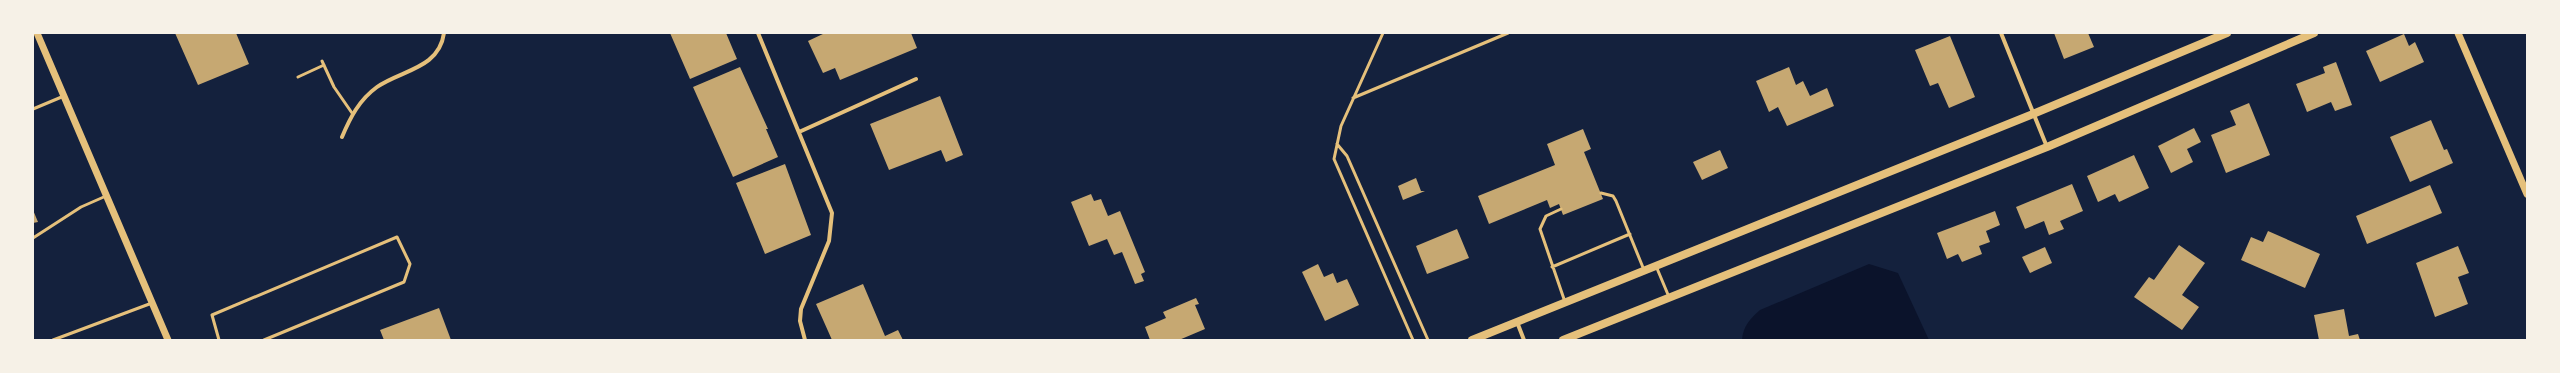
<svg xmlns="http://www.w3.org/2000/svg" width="2560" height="373" viewBox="0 0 2560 373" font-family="'Public Sans',sans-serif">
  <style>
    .water { fill: #0b132b }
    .building { fill: #c6a872 }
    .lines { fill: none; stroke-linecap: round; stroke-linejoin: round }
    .service { stroke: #e5c07b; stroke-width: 3 }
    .minor { stroke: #e5c07b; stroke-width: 4 }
    .tertiary { stroke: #e5c07b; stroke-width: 7 }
    .secondary { stroke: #e5c07b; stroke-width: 8 }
  </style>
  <rect width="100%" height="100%" fill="#14213d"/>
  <path class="water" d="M1869 264 1898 273 1929 340H1742C1743 326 1750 319 1760 310Z"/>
  <path class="building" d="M175 33H236L249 64 198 85Z
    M670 33H726L737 59 690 79Z
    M825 33H911L917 48 840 80 835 68 823 73 808 41Z
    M2054 33H2088L2094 47 2064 59Z
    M2404 34 2409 46 2415 42 2424 62 2380 82 2366 51Z
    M1950 36 1975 97 1949 108 1938 83 1930 86 1915 50Z
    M2336 62 2352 105 2335 111 2331 102 2307 112 2296 84 2325 73 2323 67Z
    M740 67 768 129H766L778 157 733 177 693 87Z
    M1789 67 1796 85 1803 81 1810 96 1827 88 1834 106 1787 126 1778 107 1769 112 1756 81Z
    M940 96 963 155 946 162 941 150 889 170 870 124Z
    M2249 103 2270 155 2226 173 2211 135 2236 125 2230 111Z
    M2431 120 2444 150 2447 149 2453 163 2410 182 2390 137Z
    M2194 128 2201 142 2187 149 2193 162 2171 173 2158 146Z
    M1583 129 1591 149 1584 152 1603 199 1563 215 1559 204 1550 208 1547 200 1489 224 1478 196 1555 165 1547 144Z
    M1720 150 1728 168 1702 180 1693 162Z
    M2134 155 2149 188 2119 202 2115 194 2098 202 2087 176Z
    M785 164 811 235 765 254 736 183Z
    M1416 178 1421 191H1425L1403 200 1398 186Z
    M2072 184 2083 211 2060 221 2064 229 2049 235 2044 221 2025 229 2016 207Z
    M2430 185 2442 213 2367 244 2356 216Z
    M1091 194 1094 201 1101 199 1108 216 1120 211 1145 272 1141 274 1144 281 1135 284 1122 252 1114 255 1107 239 1089 246 1071 202Z
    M33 210 38 222 33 223Z
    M1995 211 2000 225 1986 231 1990 242 1979 246 1982 254 1962 262 1958 254 1947 259 1937 233Z
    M1457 229 1469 258 1427 274 1416 246Z
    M2268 231 2320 254 2305 288 2241 260 2251 237 2263 242Z
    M2179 245 2205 263 2182 295 2199 307 2182 330 2134 297 2149 277 2154 280Z
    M2458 246 2469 273 2458 277 2468 304 2435 317 2416 263Z
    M2045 247 2052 263 2030 273 2022 257Z
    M1318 264 1324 277 1333 273 1337 283 1347 279 1359 305 1325 321 1302 272Z
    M863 284 885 336 898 330 903 340H832L816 304Z
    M1196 298 1199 304 1195 305 1205 329 1179 340H1150L1145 327 1166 318 1163 312Z
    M439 308 451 340H384L380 330Z
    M2344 309 2349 336 2358 334 2360 340H2319L2314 315Z"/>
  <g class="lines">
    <path class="service" d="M1383 33 1341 126 1334 159 1413 340
      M322 61 334 87 352 113
      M298 77 324 65
      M1353 98 1508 33
      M33 109 64 96
      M1337 144 1347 156 1428 340
      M1601 193 1613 196 1616 201 1644 270
      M1561 209 1546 216 1540 229 1565 302
      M33 238 81 207 106 196
      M1656 266 1669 297
      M1552 267 1630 234
      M53 340 152 303
      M219 340 212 315 397 237 410 264 404 282 264 340"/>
    <path class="minor" d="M758 33 832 213 829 241 801 309 800 321 805 340
      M2001 33 2047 147
      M799 132 916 79
      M342 137C350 118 359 100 377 87 401 70 439 69 444 33
      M1517 322 1524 340"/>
    <path class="tertiary" d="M37 33 168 340
      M2458 33 2527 194"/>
    <path class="secondary" d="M1472 340 2033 114 2227 33
      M1563 340 2047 147 2314 33"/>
  </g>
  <rect width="2560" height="373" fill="none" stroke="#f6f1e7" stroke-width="68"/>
</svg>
